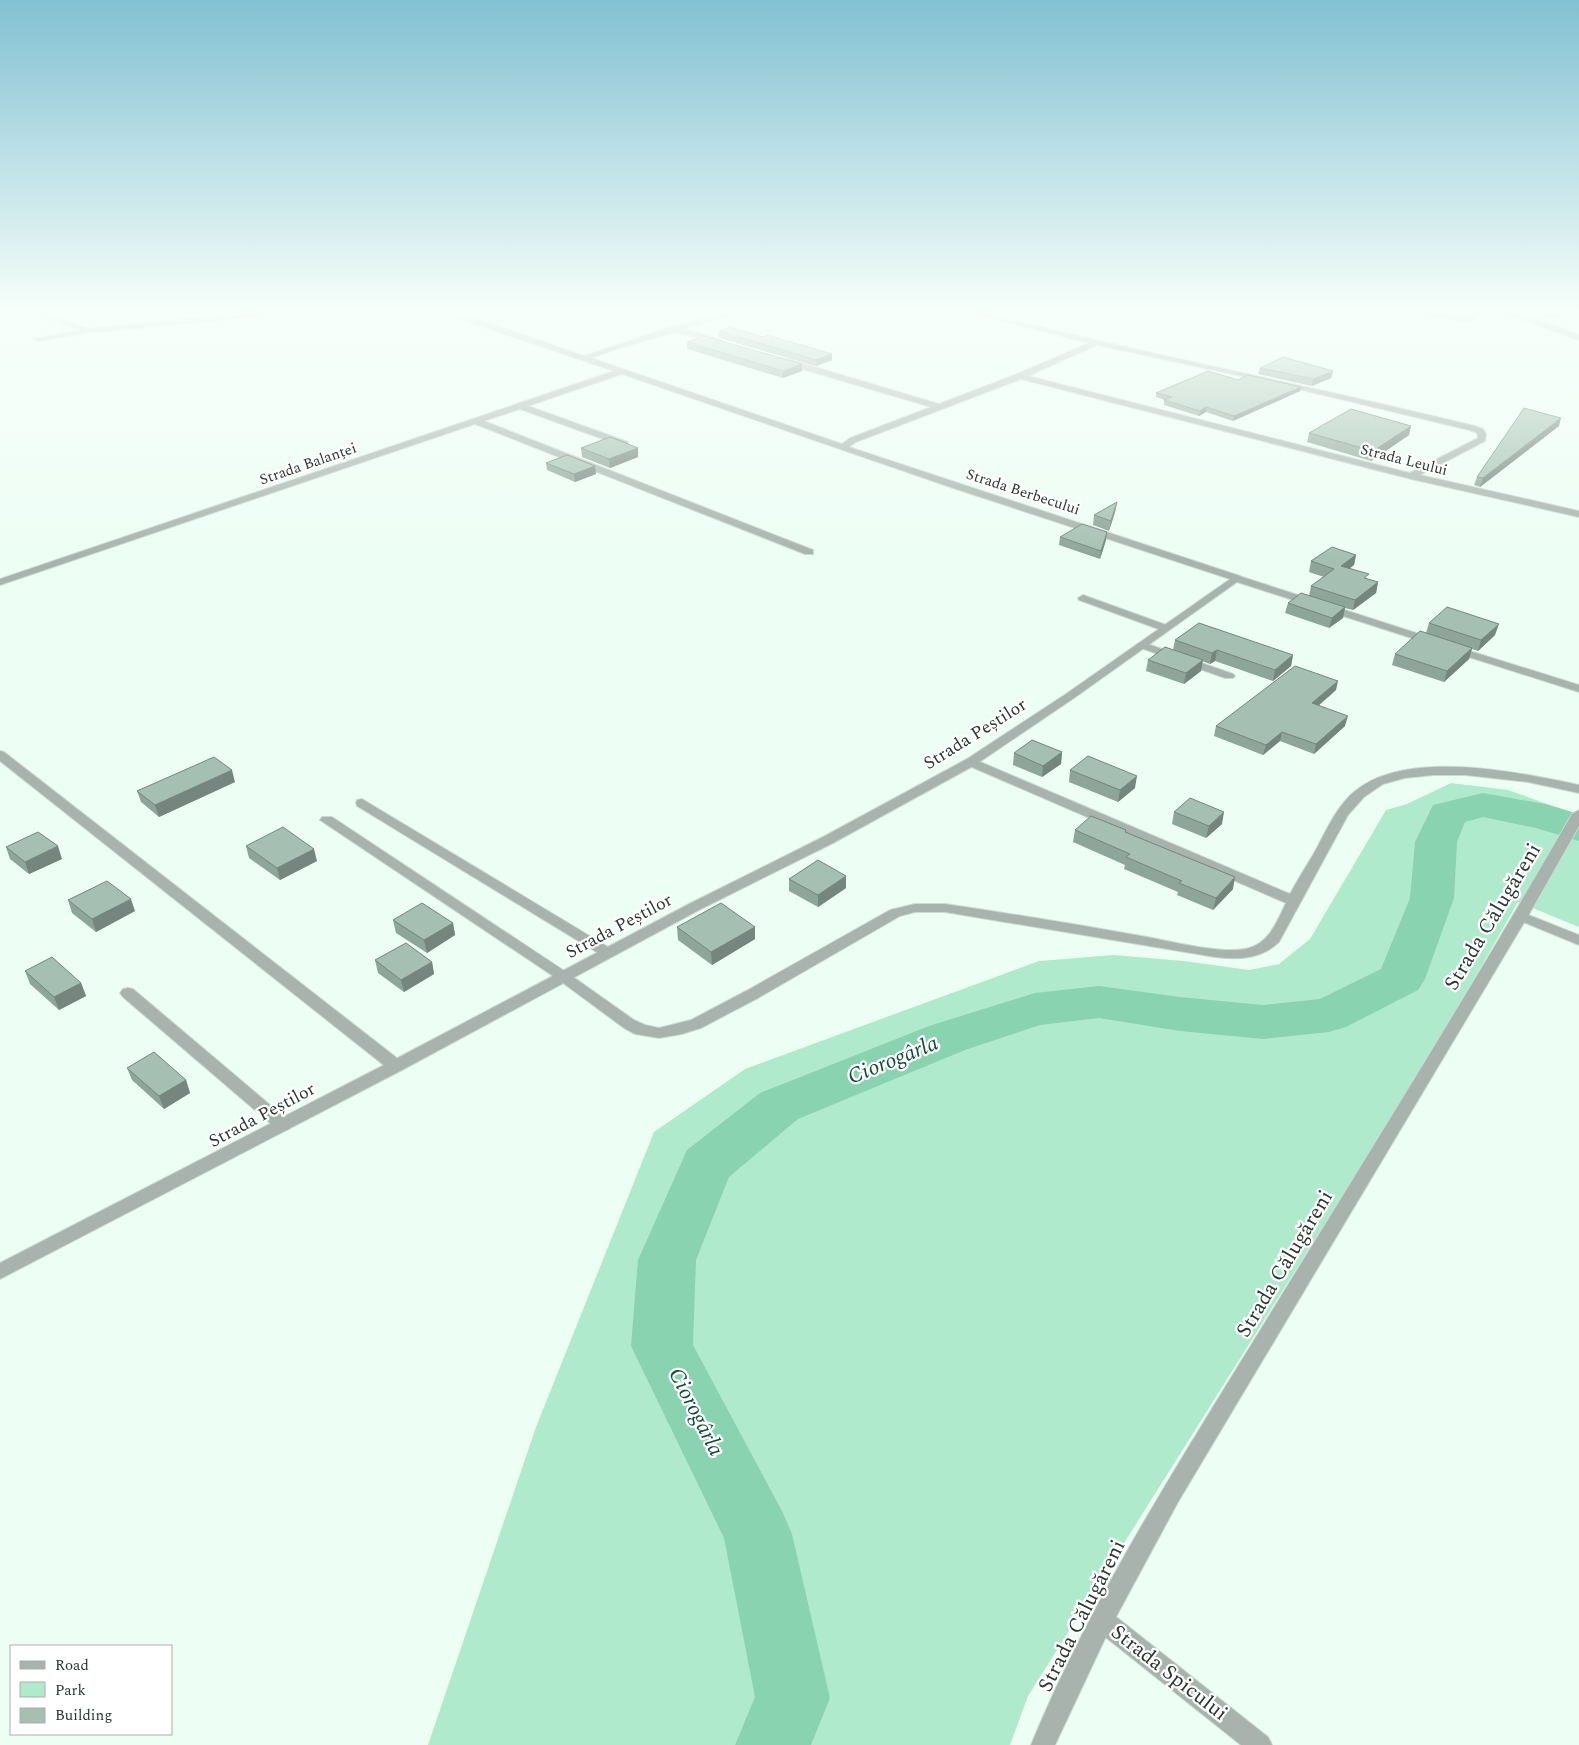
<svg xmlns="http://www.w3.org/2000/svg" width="1579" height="1745" viewBox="0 0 1579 1745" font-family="Spectral,serif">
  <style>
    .green { fill: #b0eacd }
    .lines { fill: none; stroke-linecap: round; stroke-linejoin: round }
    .river { fill: #89d3b0; fill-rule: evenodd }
    .service-casing { stroke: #cadad2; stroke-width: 3 }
    .minor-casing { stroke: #cadad2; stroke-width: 2 }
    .tertiary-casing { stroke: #cadad2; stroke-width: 2 }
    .service { fill: #a7b3ac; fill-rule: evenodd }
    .minor { fill: #a7b3ac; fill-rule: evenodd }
    .tertiary { fill: #a7b3ac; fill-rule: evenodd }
    .wall { fill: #8ea599 }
    .shaded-wall { fill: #74867d }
    .building { fill: #a5c0b2; stroke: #74867d }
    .labels { text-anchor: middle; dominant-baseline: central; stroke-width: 4.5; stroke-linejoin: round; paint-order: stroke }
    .far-street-label { font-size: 15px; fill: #2c3731; stroke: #fff }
    .street-label { font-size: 18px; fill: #2c3731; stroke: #fff }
    .near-street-label { font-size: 21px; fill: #2c3731; stroke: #fff }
    .near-water-label { font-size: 22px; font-style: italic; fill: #104b35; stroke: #fff }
  </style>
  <rect width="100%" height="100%" fill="#edfef5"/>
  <path class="green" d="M1451 783 1508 790 1579 815V927L1518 902 1432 1053 1028 1696 1010 1745H428L536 1427 654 1132 745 1069 1039 961 1114 955 1184 961 1249 970 1279 964 1310 939 1386 810 1407 804Z"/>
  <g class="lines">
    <path class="river" d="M1483 793 1545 804 1579 814V841L1536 828 1483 817 1465 822 1457 842 1454 898 1425 979 1418 990 1346 1027 1329 1032 1263 1039 1180 1031 1099 1018 1040 1025 965 1050 798 1119 729 1177 696 1260 693 1345 782 1511 792 1534 830 1698 811 1745H735L755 1697 724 1538 631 1346 638 1260 687 1150 760 1093 929 1026 1035 993 1099 986 1180 997 1263 1005 1320 999 1381 969 1410 898 1415 842 1433 805Z"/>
    <g class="service-casing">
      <path id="service" d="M87 329 89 330V332L39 341 36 339Z"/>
    </g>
    <g class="minor-casing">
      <path id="minor" d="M38 314H49L88 329 237 314H264L260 316 87 333Z
        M456 314H464L584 356 671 327 721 314H733L683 329 722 340V344L675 332 617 349 591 358 842 444 850 438 931 407 782 363V359H788L939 404 1017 374 1089 343 975 314H988C1149 355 1313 386 1475 426L1483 429 1486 434 1485 441 1420 475 1579 511V517L1411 479 1021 379 856 442 849 447 1240 576 1241 578 1236 581 956 489 622 374 528 406 628 442V446H622L520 409 484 421 813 550V554H805L475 424 0 585V579L614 371 457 318ZM1097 345 1269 382 1469 430 1477 433 1478 438 1410 473 1028 376Z
        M1549 314H1567L1531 321 1527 319Z
        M1083 595 1169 626 1170 628 1169 630H1161L1079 600 1078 598Z
        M1142 642 1233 674 1235 676 1233 678H1225L1138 647 1136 645Z
        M0 751 4 752 402 1062 404 1066 402 1070 396 1072 390 1070 0 761Z
        M971 758 1290 894C1297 881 1305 868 1313 855 1325 834 1335 808 1354 792 1405 748 1519 772 1579 785V793L1528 782 1465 775H1434L1405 778 1383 784 1364 797 1348 815 1279 942C1261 959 1239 960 1215 957L945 912H915L900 916 758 998 701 1028 682 1034 659 1038 635 1034 624 1028 559 980 320 820 322 817H332L569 974 634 1020 645 1025 659 1028 691 1020 748 990 890 910 915 904H945C1013 914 1080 925 1147 937 1173 942 1225 955 1249 948 1270 942 1277 921 1286 903L967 765 965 762 967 759Z
        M362 799 613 950 615 953 613 956H603L357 806 356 803 357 800Z
        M1521 912 1579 935V945L1516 919 1514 916 1516 913Z
        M128 988 133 989 289 1121 291 1125 289 1129 283 1131 277 1129 123 997 120 993 123 989Z
        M1102 1609 1110 1612 1268 1737 1272 1745H1241L1094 1628 1091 1620 1094 1612Z"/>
    </g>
    <g class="tertiary-casing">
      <path id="tertiary" d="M1506 314C1532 314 1555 326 1579 335V340Z
        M1236 575 1435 639 1437 641 1435 643H1427L1237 582 1074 698 975 765 833 843 699 910 402 1070 0 1279V1263L390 1062 689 904 823 837 967 759 1066 694Z
        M1454 646 1579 685V692L1450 651 1448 649 1450 647Z
        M1579 810V826L1528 916 1178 1502 1110 1628 1055 1745H1031C1089 1604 1173 1472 1253 1342 1360 1167 1470 992 1572 814Z"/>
    </g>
    <use href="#service" class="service"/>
    <use href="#minor" class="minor"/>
    <use href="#tertiary" class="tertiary"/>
  </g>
  <path class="wall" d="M1419 314H1478L1470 323Z
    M719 331 832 360 816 366 719 338Z
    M687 342 802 371 783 378 687 349Z
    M1260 368 1331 378 1312 386 1258 374Z
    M1238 380 1300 391 1233 421 1206 412 1199 416 1164 405V400H1165L1156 397V393Z
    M1411 426 1409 435 1371 461 1307 442 1309 433Z
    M1559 426 1480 487 1474 485 1477 477Z
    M581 448 638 457 610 468 582 457Z
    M546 463 596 474 575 482 547 470Z
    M1117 502 1115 512 1109 531 1093 525 1094 515Z
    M1060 537 1106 540 1100 559 1059 545Z
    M1356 555 1354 565 1350 568 1368 579 1378 582 1376 593 1353 610 1345 608 1343 618 1329 628 1285 613 1288 603 1309 596 1311 586 1324 577 1309 572 1311 561Z
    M1429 623 1495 635 1478 651 1472 649 1469 659 1444 682 1392 665 1395 654 1426 633Z
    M1175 640 1293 655 1291 666 1273 681 1215 661 1210 664 1202 661 1201 671 1184 684 1146 671 1148 660 1173 650Z
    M1336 690 1319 705 1345 726 1314 754 1280 741 1263 755 1214 736 1216 726Z
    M1062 752 1061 764 1042 777 1013 765 1014 753Z
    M1070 770 1135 788 1118 802 1069 782Z
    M235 782 159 817 141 802 137 791Z
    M1174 812 1222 824 1206 838 1172 824Z
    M1075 830H1126V832L1233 889 1213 910 1177 895 1178 892 1124 869 1125 865 1073 842Z
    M246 846 317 861 280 880 249 858Z
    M6 847 62 859 29 874 10 859Z
    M789 879 846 888 818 907 789 891Z
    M68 900 135 911 96 932 72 913Z
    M393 920 453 923 455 935 427 953 396 933Z
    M677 927H755V939L712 965 678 940Z
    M375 960 432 962 434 974 404 992 378 973Z
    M25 971 81 983 86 996 59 1010 30 984Z
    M127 1068 186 1080 190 1093 164 1109 132 1080Z"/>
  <path class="shaded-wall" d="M1475 314H1478L1470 323 1471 318Z
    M832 354V360L816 366V360Z
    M802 364V371L783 378V371Z
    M1333 371 1331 378 1312 386 1313 379Z
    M1301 387 1300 391 1233 421 1234 416Z
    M1206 407V412L1199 416 1200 411Z
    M1561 418 1559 426 1480 487 1483 478Z
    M1411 426 1409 435 1371 461 1373 451Z
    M638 448V457L610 468 609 459Z
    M595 466 596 474 575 482 574 474Z
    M1117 502 1115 512 1109 531 1111 521Z
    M1107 532 1106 540 1100 559 1101 551Z
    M1356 555 1354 565 1339 576 1341 566Z
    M1378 582 1376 593 1353 610 1355 600Z
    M1345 607 1343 618 1329 628 1332 618Z
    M1499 624 1495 635 1478 651 1481 640Z
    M1472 648 1469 659 1444 682 1447 671Z
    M1217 650 1215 661 1210 664 1212 653Z
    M1293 655 1291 666 1273 681 1275 670Z
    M1203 660 1201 671 1184 684 1186 673Z
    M1338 681 1336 690 1310 713 1312 703Z
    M1348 716 1345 726 1314 754 1316 744Z
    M1282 732 1280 741 1263 755 1266 745Z
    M1062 752 1061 764 1042 777 1043 766Z
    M232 770 235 782 159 817 155 805Z
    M1137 776 1135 788 1118 802 1120 790Z
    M1224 812 1222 824 1206 838 1209 826Z
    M58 846 62 859 29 874 25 862Z
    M314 849 317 861 280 880 277 868Z
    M846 876V888L818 907V895Z
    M1235 877 1233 889 1213 910 1216 898Z
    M131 899 135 911 96 932 92 919Z
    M453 923 455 935 427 953 424 940Z
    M755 927V939L712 965 711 952Z
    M432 962 434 974 404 992 401 980Z
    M81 983 86 996 59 1010 54 997Z
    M186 1080 190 1093 164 1109 159 1096Z"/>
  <path class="building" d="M1448 314H1475L1471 318Z
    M730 327 763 337 767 335 832 354 816 360 719 331Z
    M704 336 802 364 783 371 687 342Z
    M1283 357 1333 371 1313 379 1260 368Z
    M1208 371 1238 380 1248 375 1301 387 1234 416 1206 407 1200 411 1164 400 1172 397 1156 393Z
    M1524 408 1561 418 1483 478 1477 477Z
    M1351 409 1411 426 1373 451 1309 433Z
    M610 437 638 448 609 459 581 448Z
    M567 455 595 466 574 474 546 463Z
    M1117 502 1111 521 1094 515Z
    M1082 524 1107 532 1101 551 1060 537Z
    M1332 547 1356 555 1341 566 1369 574 1364 578 1378 582 1355 600 1311 586 1334 569 1311 561Z
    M1301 593 1345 607 1332 618 1288 603Z
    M1447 607 1499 624 1481 640 1429 623Z
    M1199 623 1293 655 1275 670 1217 650 1212 653 1175 640Z
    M1420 631 1472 648 1447 671 1395 654Z
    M1165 647 1203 660 1186 673 1148 660Z
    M1295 666 1338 681 1312 703 1348 716 1316 744 1282 732 1266 745 1216 726Z
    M1032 740 1062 752 1043 766 1014 753Z
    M1088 756 1137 776 1120 790 1070 770Z
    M214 757 232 770 155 805 137 791Z
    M1190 798 1224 812 1209 826 1174 812Z
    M1091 816 1126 830 1125 832 1235 877 1216 898 1179 883 1182 881 1126 857 1130 854 1075 830Z
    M283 827 314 849 277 868 246 846Z
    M38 832 58 846 25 862 6 847Z
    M818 860 846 876 818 895 789 879Z
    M107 881 131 899 92 919 68 900Z
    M422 903 453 923 424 940 393 920Z
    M721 903 755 927 711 952 677 927Z
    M406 943 432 962 401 980 375 960Z
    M52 957 81 983 54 997 25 971Z
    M154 1052 186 1080 159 1096 127 1068Z"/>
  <linearGradient id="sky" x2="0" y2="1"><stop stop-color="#82c0d2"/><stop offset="0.56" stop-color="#f7fffa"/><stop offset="1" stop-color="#f7fffa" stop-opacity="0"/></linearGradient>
  <rect width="1579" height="558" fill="url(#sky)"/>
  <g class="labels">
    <g class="far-street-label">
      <text transform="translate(1404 460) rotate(14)">Strada Leului</text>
      <text transform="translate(308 464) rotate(-19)">Strada Balanței</text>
      <text transform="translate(1023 492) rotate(18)">Strada Berbecului</text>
    </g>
    <g class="street-label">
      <text transform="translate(975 734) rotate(-32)">Strada Peștilor</text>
      <text transform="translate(619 926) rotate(-28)">Strada Peștilor</text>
      <text transform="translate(262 1115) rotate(-28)">Strada Peștilor</text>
    </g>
    <g class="near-street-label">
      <text transform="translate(1493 917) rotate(-59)">Strada Călugăreni</text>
      <text transform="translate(1285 1264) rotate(-59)">Strada Călugăreni</text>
      <text transform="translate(1082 1616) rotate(-63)">Strada Călugăreni</text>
      <text transform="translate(1169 1673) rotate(38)">Strada Spicului</text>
    </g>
    <g class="near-water-label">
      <text transform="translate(893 1060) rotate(-22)">Ciorogârla</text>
      <text transform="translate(696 1412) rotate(63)">Ciorogârla</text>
    </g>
  </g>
  <rect x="10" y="1645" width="162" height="90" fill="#ffffff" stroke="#abafad"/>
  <rect x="20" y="1661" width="25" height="8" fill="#a7b3ac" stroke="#abafad"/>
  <text x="55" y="1670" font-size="15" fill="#2c3731">Road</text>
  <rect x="20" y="1682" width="25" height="15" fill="#b0eacd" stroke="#abafad"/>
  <text x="55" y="1695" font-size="15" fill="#2c3731">Park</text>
  <rect x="20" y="1708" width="25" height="15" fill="#a5c0b2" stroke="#abafad"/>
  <text x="55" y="1720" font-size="15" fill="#2c3731">Building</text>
</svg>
